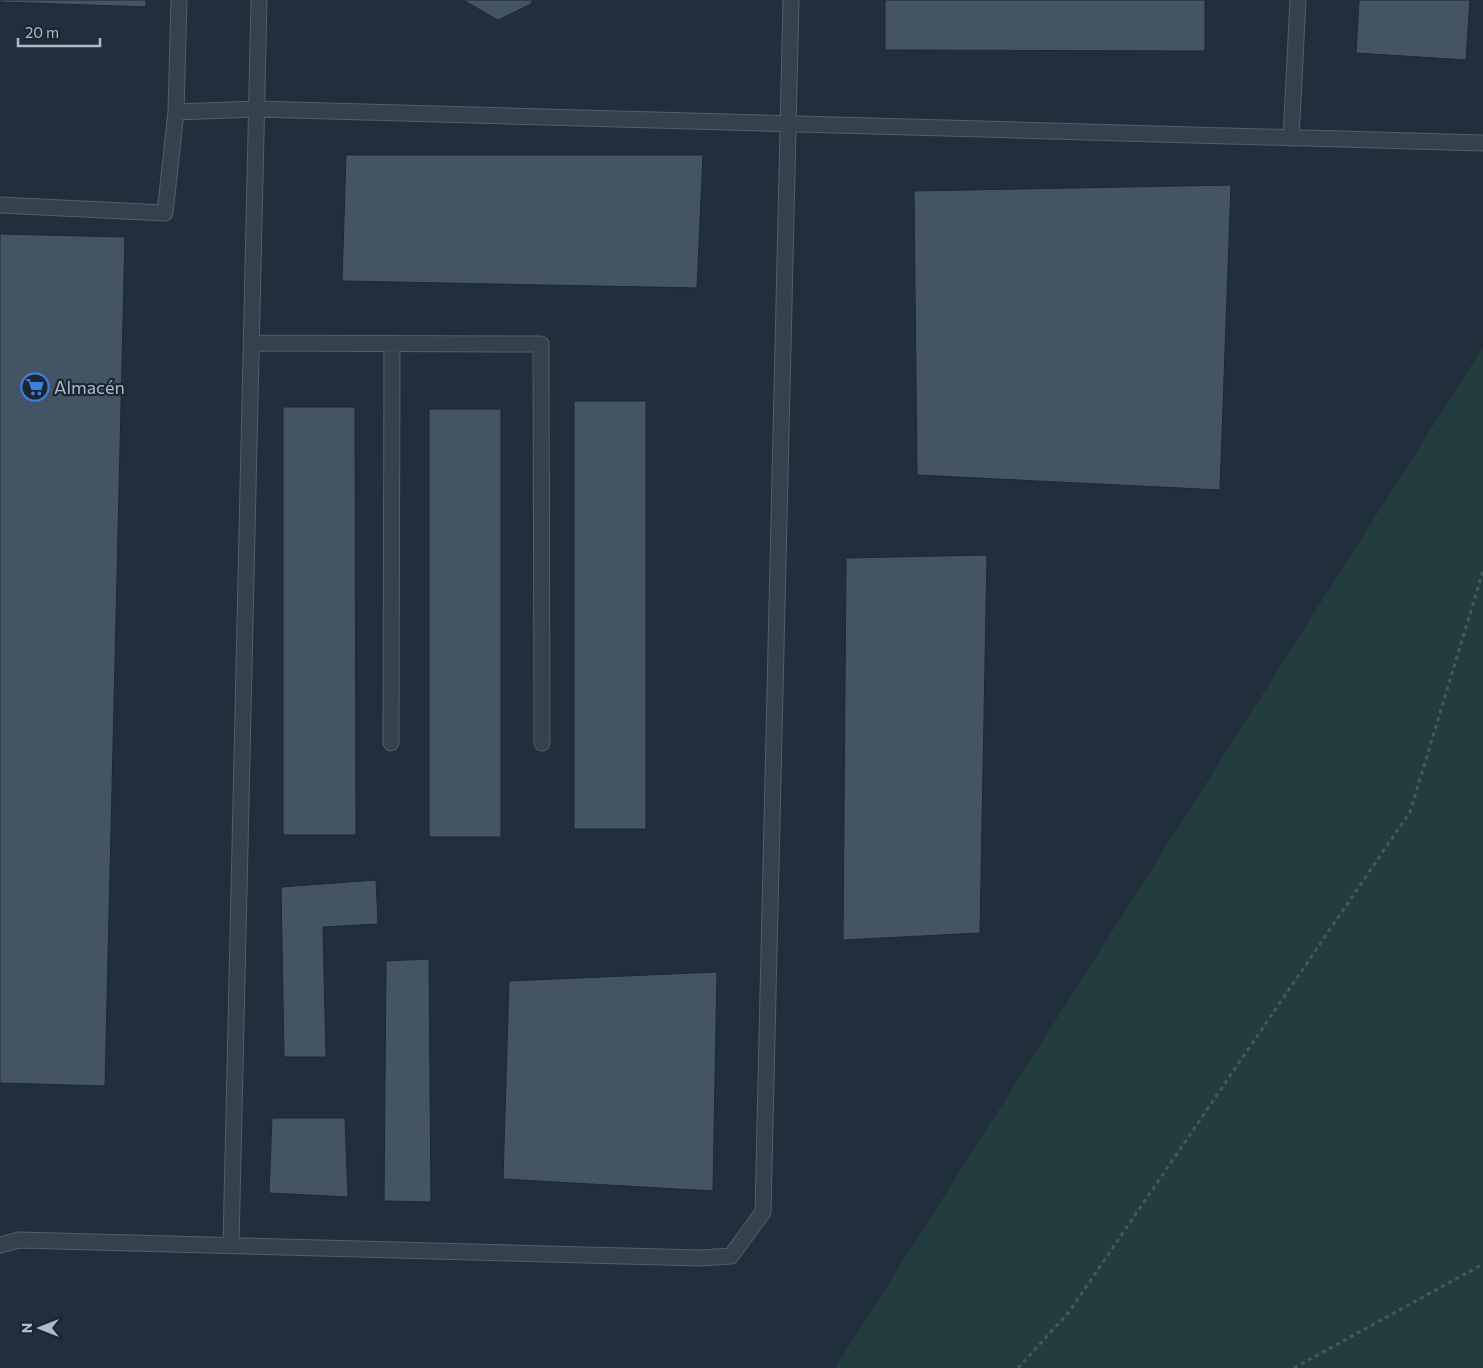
<svg xmlns="http://www.w3.org/2000/svg" width="1483" height="1368" viewBox="0 0 1483 1368" font-family="Commissioner,sans-serif">
  <style>
    .green { fill: #233d3e }
    .building { fill: #445464; stroke: #1c2833 }
    .lines { fill: none; stroke-linecap: round; stroke-linejoin: round }
    .service-casing { stroke: #535e6b; stroke-width: 17 }
    .path { stroke: #415a5b; stroke-width: 3; stroke-dasharray: 4 4; stroke-linecap: butt }
    .service { stroke: #35414d; stroke-width: 15 }
    .labels { text-anchor: middle; dominant-baseline: central; stroke-width: 4.5; stroke-linejoin: round; paint-order: stroke }
    .poi-label { font-size: 18px; fill: #b0bbc9; stroke: #1a2631; text-anchor: start }
  </style>
  <rect width="100%" height="100%" fill="#212f3d"/>
  <path class="green" d="M1483 347V1368H835Z"/>
  <path class="building" d="M0 0H146V7L0 2Z
    M463 0H533L531 4 498 20Z
    M885 0H1205V51L885 50Z
    M1359 0H1470L1466 60 1356 53Z
    M346 155H703L697 288 342 281Z
    M1231 185 1220 490 917 475 914 191Z
    M0 234 125 237 105 1086 0 1083Z
    M574 401H646V829H574Z
    M283 407H355L356 835H283Z
    M429 409H501V837H429Z
    M987 555 980 933 843 940 846 558Z
    M376 880 378 924 323 927 326 1057H284L281 887Z
    M429 959 431 1202 384 1201 386 961Z
    M717 972 713 1191 503 1179 509 981Z
    M272 1118H345L348 1197 269 1193Z"/>
  <g class="lines">
    <g class="service-casing">
      <path id="service" d="M176 112 256 109 1483 143
        M1291 138 1298 0
        M0 205 165 213 176 112 179 0
        M251 343 541 344 542 743
        M391 743 392 343
        M0 1245 19 1240 701 1258 731 1256 763 1212 791 0
        M231 1246 259 0"/>
    </g>
    <path class="path" d="M1018 1368 1069 1312 1410 812 1483 571
      M1294 1368 1483 1264"/>
    <use href="#service" class="service"/>
  </g>
  <defs>
    <g id="supermarket-ring" transform="scale(1.4375)"><circle r="9.5" fill="#1a2631" stroke="#3f7fe0" stroke-width="1.5"/><path d="M-6-5.5h2.5l.6 2H6L4.5 2H-2.5L-4.4-4H-6ZM-1.5 3.2a1.3 1.3 0 1 0 .1 0ZM3 3.2a1.3 1.3 0 1 0 .1 0Z" fill="#3f7fe0"/></g>
  </defs>
  <g fill-rule="evenodd">
    <use href="#supermarket-ring" x="35" y="387"/>
  </g>
  <g class="labels">
    <g class="poi-label">
      <text x="54" y="387">Almacén</text>
    </g>
  </g>
  <g transform="translate(40 1328) rotate(270)" stroke="#1a2631" stroke-width="4" paint-order="stroke">
  <path d="M0-4L9 19L0 12L-9 19Z" fill="#b0bbc9"/>
  <text y="-8" font-size="14" font-weight="bold" text-anchor="middle" fill="#b0bbc9">N</text>
  </g>
  <path d="M18 38v8h82v-8" fill="none" stroke="#b0bbc9" stroke-width="2.5"/>
  <text x="25" y="38" font-size="15" fill="#b0bbc9" stroke="#1a2631" stroke-width="4" paint-order="stroke">20 m</text>
</svg>
